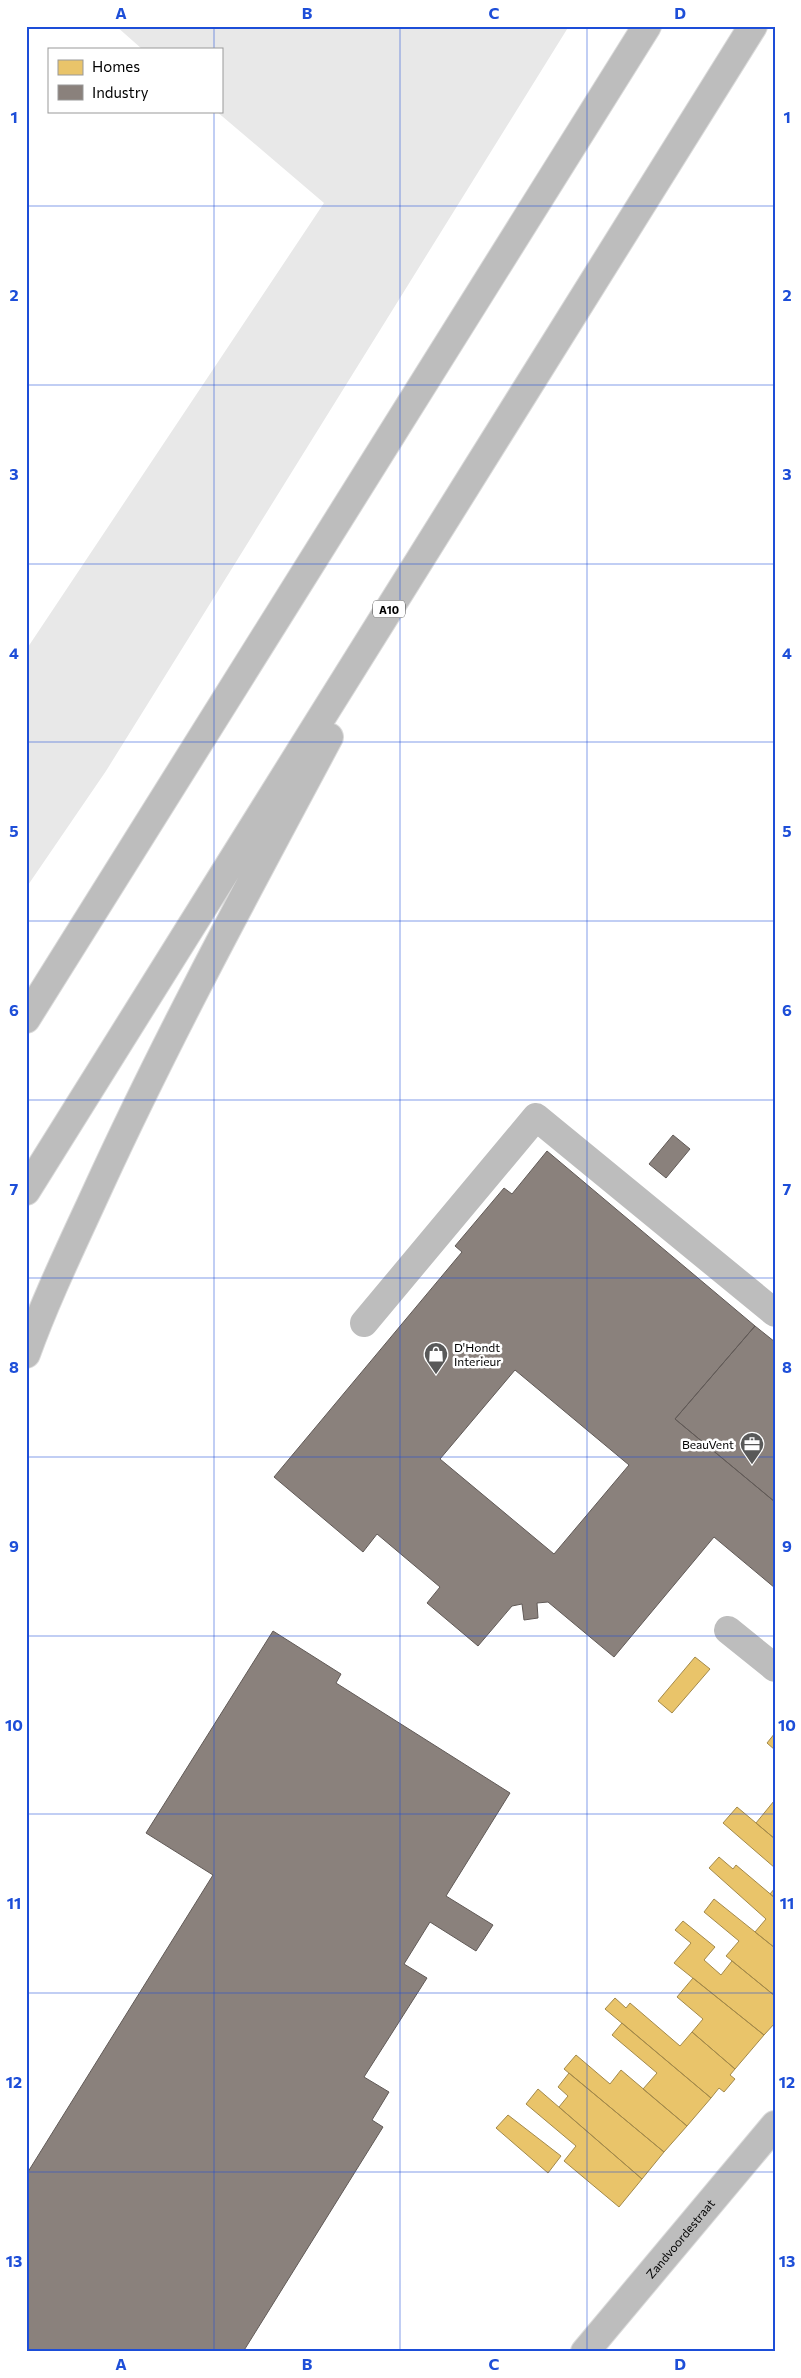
<svg xmlns="http://www.w3.org/2000/svg" width="801" height="2378" viewBox="0 0 801 2378" font-family="Commissioner,sans-serif">
  <style>
    .green { fill: #e8e8e8 }
    .homes { fill: #e9c46a; stroke: #a3894a }
    .industry { fill: #8a817c; stroke: #615a57; fill-rule: evenodd }
    .lines { fill: none; stroke-linecap: round; stroke-linejoin: round }
    .major-casing { stroke: #dbdbdb; stroke-width: 30 }
    .highway-casing { stroke: #dbdbdb; stroke-width: 30 }
    .minor { stroke: #bdbdbd; stroke-width: 28 }
    .major { stroke: #bdbdbd; stroke-width: 28 }
    .highway { stroke: #bdbdbd; stroke-width: 28 }
    .grid { fill: none; stroke: #1d4ed8; stroke-width: 1; stroke-opacity: 0.55 }
    .labels { text-anchor: middle; dominant-baseline: central; stroke-width: 5; stroke-linejoin: round; paint-order: stroke }
    .shield { fill: #fff; stroke: #4c4c4c; stroke-width: 1 }
    .shield-label { font-size: 11px; font-weight: bold; fill: #000 }
    .poi-label { font-size: 12px; fill: #000; stroke: #fff; text-anchor: start }
    .street-label { font-size: 12px; fill: #000; stroke: #fff }
    .neatline { fill: none; stroke: #1d4ed8; stroke-width: 2 }
    .grid-label { font-size: 16px; text-anchor: middle; font-weight: bold; fill: #1d4ed8 }
  </style>
  <rect width="100%" height="100%" fill="#fff"/>
  <path class="green" d="M116 26H569L106 771 26 888V650L324 203 216 111H221V49H142Z"/>
  <path class="homes" d="M695 1657 710 1669 672 1713 658 1701Z
    M775 1733V1750L767 1743Z
    M774 1801 775 1802V1839L756 1823Z
    M737 1807 775 1839V1868L723 1823Z
    M719 1857 733 1869 736 1865 775 1898V1948L755 1932 766 1919 709 1868Z
    M775 1888V1898L770 1894Z
    M714 1899 775 1948V1996L726 1956 739 1941 704 1912Z
    M683 1921 715 1947 704 1960 721 1975 732 1961 775 1996V2023L764 2035 674 1963 691 1943 675 1930Z
    M693 1978 764 2035 735 2069 692 2032 703 2019 677 1997Z
    M615 1998 626 2008 630 2003 680 2046 692 2032 735 2069 730 2075 735 2079 724 2092 719 2088 711 2098 605 2009Z
    M622 2023 711 2098 687 2126 643 2089 657 2073 612 2035Z
    M576 2055 610 2084 621 2070 687 2126 664 2152 564 2069Z
    M569 2073 664 2152 642 2179 559 2107 568 2096 558 2087Z
    M538 2089 642 2179 619 2207 564 2161 576 2146 526 2104Z
    M508 2115 561 2156 548 2173 496 2128Z"/>
  <path class="industry" d="M673 1135 690 1149 666 1178 649 1164Z
    M547 1151 755 1326 675 1419 775 1502V1588L714 1537 614 1657 548 1602 537 1603 538 1618 524 1620 522 1604 512 1606 478 1646 427 1603 440 1587 377 1534 363 1552 274 1477 462 1252 455 1246 504 1188 512 1194ZM515 1370 629 1465 554 1554 440 1459Z
    M755 1326 775 1342V1502L675 1419Z
    M273 1631 341 1674 336 1683 510 1793 446 1896 493 1925 476 1951 430 1922 404 1964 427 1978 364 2077 389 2092 372 2120 383 2127 243 2352H26V2175L213 1875 146 1833Z"/>
  <g class="lines">
    <g class="major-casing">
      <g id="major">
        <path id="s1" d="M585 2352 775 2125"/>
      </g>
    </g>
    <g class="highway-casing">
      <path id="highway" d="M26 1019 647 26
        M26 1191 753 26
        M26 1354C47 1296 74 1241 100 1184 170 1032 250 885 329 737"/>
    </g>
    <path class="minor" d="M364 1323 536 1117 775 1313
      M728 1630 775 1668"/>
    <use href="#major" class="major"/>
    <use href="#highway" class="highway"/>
  </g>
  <path class="grid" d="M214 26V49M400 26V2352M587 26V2352M214 111V2352M26 206H775M26 385H775M26 564H775M26 742H775M26 921H775M26 1100H775M26 1278H775M26 1457H775M26 1636H775M26 1814H775M26 1993H775M26 2172H775"/>
  <defs>
    <g id="shop-pin" transform="scale(1.25)"><path d="M0 17L-7.5 6A9.5 9.5 0 1 1 7.5 6Z" fill="#595959" stroke="#fff"/><path d="M-5-2.5h2.3a2.7 3.5 0 0 1 5.4 0H5L5.5 6h-11ZM-1.5-2.5h3a1.5 2.3 0 0 0-3 0Z" fill="#fff"/></g>
    <g id="office-pin" transform="scale(1.25)"><path d="M0 17L-7.5 6A9.5 9.5 0 1 1 7.5 6Z" fill="#595959" stroke="#fff"/><path d="M-6-3h4V-5.5h4V-3h4V5H-6ZM-1-4.5V-3h2v-1.5ZM-6 0V1H6V0Z" fill="#fff"/></g>
  </defs>
  <g fill-rule="evenodd">
    <use href="#shop-pin" x="436" y="1354"/>
    <use href="#office-pin" x="752" y="1444"/>
  </g>
  <g class="labels">
    <rect class="shield" x="373" y="600.5" width="32" height="17" rx="4"/>
    <g class="shield-label">
      <text x="389" y="609">A10</text>
    </g>
    <g class="poi-label">
      <text x="454" y="1347">D'Hondt<tspan x="454" dy="14">Interieur</tspan></text>
      <text x="734" y="1444" text-anchor="end">BeauVent</text>
    </g>
    <g class="street-label">
      <text stroke="none"><textPath href="#s1" startOffset="148">Zandvoordestraat</textPath></text>
    </g>
  </g>
  <rect width="801" height="2378" fill="none" stroke="#ffffff" stroke-width="55"/>
  <rect x="48" y="48" width="175" height="65" fill="#ffffff" stroke="#999999"/>
  <rect x="58" y="60" width="25" height="15" fill="#e9c46a" stroke="#999999"/>
  <text x="92" y="72" font-size="15" fill="#000000">Homes</text>
  <rect x="58" y="85" width="25" height="15" fill="#8a817c" stroke="#999999"/>
  <text x="92" y="98" font-size="15" fill="#000000">Industry</text>
  <rect x="28" y="28" width="746" height="2322" class="neatline"/>
  <g class="grid-label">
    <text x="121" y="19">A</text>
    <text x="307" y="19">B</text>
    <text x="494" y="19">C</text>
    <text x="680" y="19">D</text>
    <text x="14" y="123">1</text>
    <text x="787" y="123">1</text>
    <text x="14" y="301">2</text>
    <text x="787" y="301">2</text>
    <text x="14" y="480">3</text>
    <text x="787" y="480">3</text>
    <text x="14" y="659">4</text>
    <text x="787" y="659">4</text>
    <text x="14" y="837">5</text>
    <text x="787" y="837">5</text>
    <text x="14" y="1016">6</text>
    <text x="787" y="1016">6</text>
    <text x="14" y="1195">7</text>
    <text x="787" y="1195">7</text>
    <text x="14" y="1373">8</text>
    <text x="787" y="1373">8</text>
    <text x="14" y="1552">9</text>
    <text x="787" y="1552">9</text>
    <text x="14" y="1731">10</text>
    <text x="787" y="1731">10</text>
    <text x="14" y="1909">11</text>
    <text x="787" y="1909">11</text>
    <text x="14" y="2088">12</text>
    <text x="787" y="2088">12</text>
    <text x="14" y="2267">13</text>
    <text x="787" y="2267">13</text>
    <text x="121" y="2370">A</text>
    <text x="307" y="2370">B</text>
    <text x="494" y="2370">C</text>
    <text x="680" y="2370">D</text>
  </g>
</svg>
